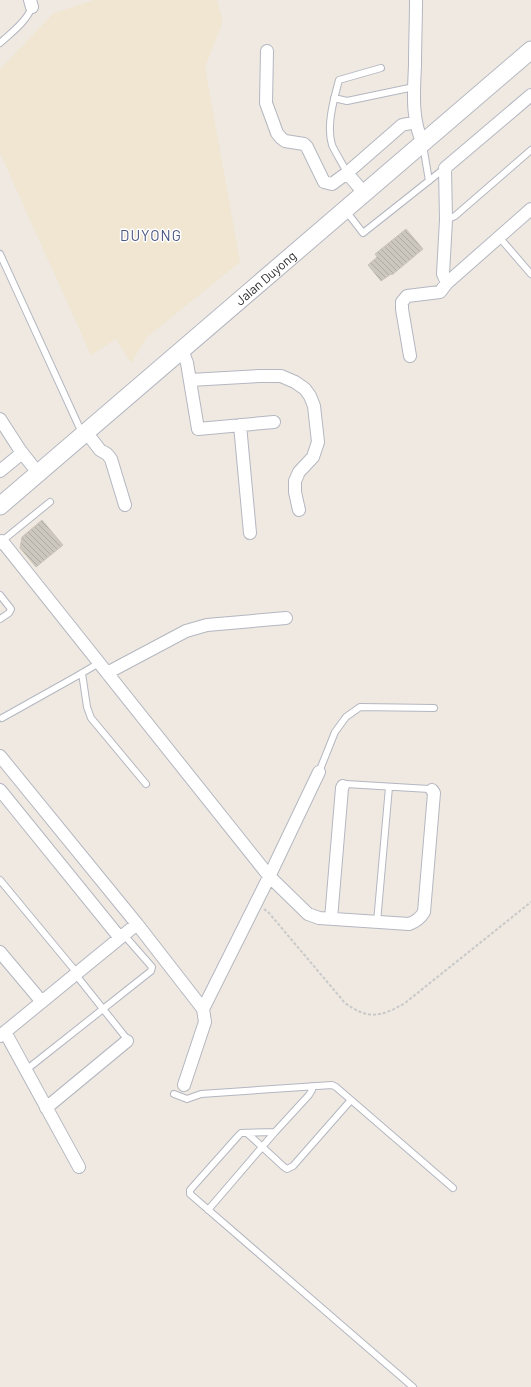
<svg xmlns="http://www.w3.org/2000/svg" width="531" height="1387" viewBox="0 0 531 1387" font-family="Barlow,sans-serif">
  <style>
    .education { fill: #f0e6d1 }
    .building { fill: url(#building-back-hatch); stroke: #cbc5ba }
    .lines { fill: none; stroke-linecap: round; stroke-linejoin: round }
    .lane-casing { stroke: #b4b7c1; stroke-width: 8 }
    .street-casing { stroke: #b4b7c1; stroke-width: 14 }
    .secondary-casing { stroke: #b4b7c1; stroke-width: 19 }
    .path { stroke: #c9c9c9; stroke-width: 2; stroke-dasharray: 3 2; stroke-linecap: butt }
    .lane { stroke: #fff; stroke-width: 6 }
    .street { stroke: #fff; stroke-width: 12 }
    .secondary { stroke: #fff; stroke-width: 17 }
    .labels { text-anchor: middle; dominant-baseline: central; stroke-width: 3; stroke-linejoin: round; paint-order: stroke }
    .street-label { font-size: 13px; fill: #2e2e2e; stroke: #fff }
    .quarter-label { font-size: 15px; letter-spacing: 1px; fill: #4d5680; stroke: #fff }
  </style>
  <defs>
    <pattern id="building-back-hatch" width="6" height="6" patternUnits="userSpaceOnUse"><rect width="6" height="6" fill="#cbc7bf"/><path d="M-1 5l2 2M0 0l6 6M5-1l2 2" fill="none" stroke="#afaba4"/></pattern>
  </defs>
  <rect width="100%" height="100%" fill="#efe9e1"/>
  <path class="education" d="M94 0H217L223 22 205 67 240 262 147 337 131 363 116 339 91 355 0 153V69L54 13Z"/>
  <path class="building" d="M406 229 423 249 392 275 391 274 381 281 368 265 377 257 375 254Z
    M42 520 63 545 36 567 20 548 22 537Z"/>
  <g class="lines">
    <g class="lane-casing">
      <path id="lane" d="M0 43C12 32 26 22 32 7
        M334 98 347 101 414 87
        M423 145 429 181
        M347 173C343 164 336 154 332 145 326 125 334 99 339 80L381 68
        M346 211 363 233 445 168
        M446 220 455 216 531 150
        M499 237 531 274
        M0 254 82 433
        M2 541 50 502
        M0 595 11 609 9 613 0 619
        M82 673 87 707 91 718 146 784
        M2 718 77 676 99 663
        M319 772 335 732 346 717 360 707 434 708
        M343 786 346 784 429 789 432 790
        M0 880 77 973
        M377 922 389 787
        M76 975 127 1039V1041
        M26 1070 151 971 152 967 124 935
        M312 1086V1090L309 1095 275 1132 241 1133 239 1135 190 1190V1194L413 1387
        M174 1094 187 1099 201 1094 332 1085 336 1087 453 1188
        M247 1133 284 1167 287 1169 293 1166 351 1100
        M208 1210 275 1132"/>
    </g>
    <g class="street-casing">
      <path id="street" d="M30 0 32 7
        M416 0C416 22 415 43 415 65 414 90 411 120 423 143
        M267 51 266 103 277 133 281 138 285 141 304 144 307 147 324 182 332 184 347 173
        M364 193 347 173 402 125 416 122
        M447 283 443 274 446 220 445 168 531 95
        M182 350 187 363 198 429 274 422
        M410 356 402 309V302L407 296 440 292 447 283 531 209
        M190 380 259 376H281L295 382 305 389 310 396 314 406 318 442 313 457 299 472 295 481V492L299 510
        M0 419 20 450 38 473
        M240 425 250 533
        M86 432 100 450 107 454 111 459 125 505
        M0 471 22 453
        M0 543 2 541 269 876 308 914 319 918 409 924C415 922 421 917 424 912L434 793 432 790
        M107 673 186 631 207 625 286 618
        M0 756 137 924 203 1009 205 1022 184 1085
        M0 790 120 938
        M331 919 342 788 343 786
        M0 952 42 1002
        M203 1009 266 883 319 772
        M5 1032 79 1167
        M0 1036 137 924
        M46 1108 127 1041"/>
    </g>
    <g class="secondary-casing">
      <g id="secondary">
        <path id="s1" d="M0 506 531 50"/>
      </g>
    </g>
    <path class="path" d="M264 909 269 913 345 1003C368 1020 381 1017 405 1003L531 902"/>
    <use href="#lane" class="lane"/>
    <use href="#street" class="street"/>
    <use href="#secondary" class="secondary"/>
  </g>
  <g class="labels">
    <g class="street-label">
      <text stroke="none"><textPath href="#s1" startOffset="350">Jalan Duyong</textPath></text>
    </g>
    <g class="quarter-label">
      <text x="151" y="235">DUYONG</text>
    </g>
  </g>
</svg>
